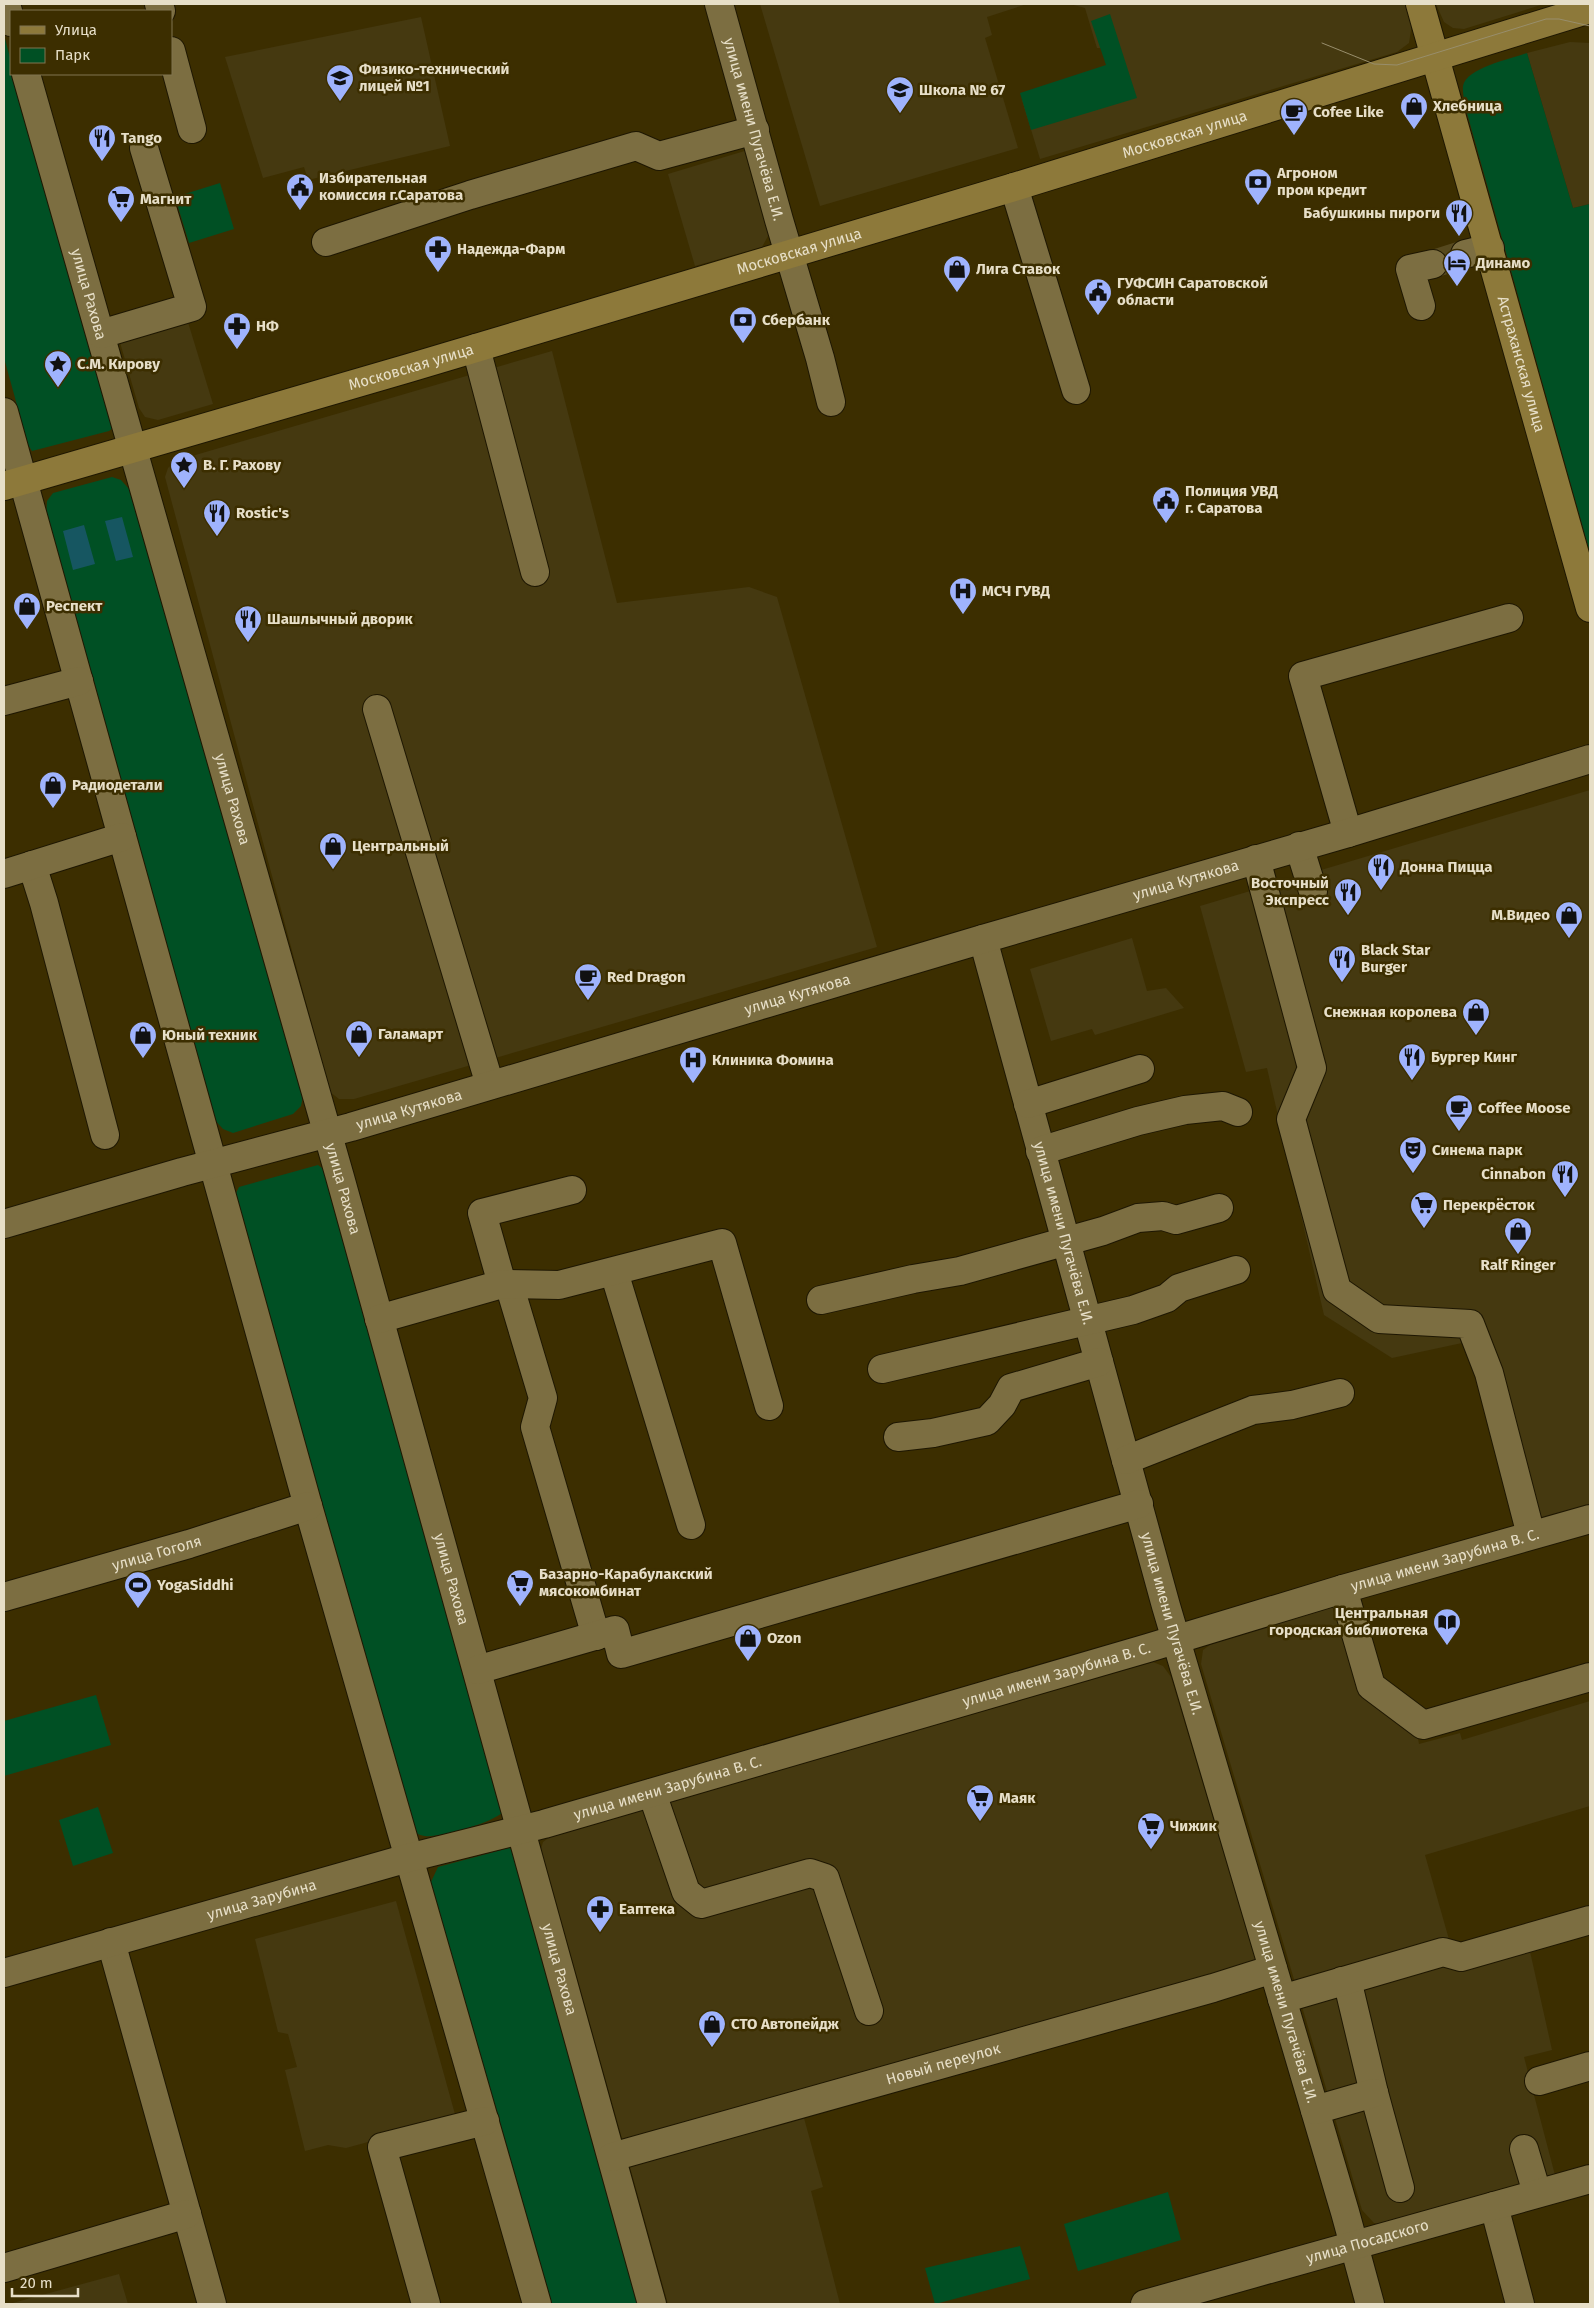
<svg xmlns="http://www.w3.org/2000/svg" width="1594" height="2308" viewBox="0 0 1594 2308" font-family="'Fira Sans',sans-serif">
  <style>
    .built { fill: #453910 }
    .green { fill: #005024 }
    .water { fill: #165661 }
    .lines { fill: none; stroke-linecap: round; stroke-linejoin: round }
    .minor-tunnel { stroke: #56491e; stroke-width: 28; stroke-dasharray: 28 14; stroke-linecap: butt }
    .minor-casing { stroke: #1e1702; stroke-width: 30 }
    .major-casing { stroke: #1e1702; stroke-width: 30 }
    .minor { stroke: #7c6e41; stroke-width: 28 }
    .major { stroke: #8d793a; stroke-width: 28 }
    .tram { stroke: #988e6c; stroke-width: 1 }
    .labels { text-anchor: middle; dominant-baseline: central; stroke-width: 5; stroke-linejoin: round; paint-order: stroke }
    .poi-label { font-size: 15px; font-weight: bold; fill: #e7dfc8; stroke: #3c2e00; text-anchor: start }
    .street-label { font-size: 15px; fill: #e7dfc8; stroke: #3c2e00 }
  </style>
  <rect width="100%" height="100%" fill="#3c2e00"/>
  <path class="built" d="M760 4H1027L987 17 992 35 985 38 1018 148 820 206Z
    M1070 4H1406L1412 23 1409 43 1397 52 1040 159 1022 100 1120 74 1111 48H1097L1085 8Z
    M1436 4H1544L1464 29 1453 28 1444 22Z
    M421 17 450 146 308 180 304 167 263 178 225 57Z
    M1570 42 1590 43V204L1573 208 1527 53Z
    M748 150 769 226 768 236 762 247 695 266 668 174Z
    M187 319 213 404 158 420 145 417 139 408 119 339Z
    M552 351 617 603 749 587 777 597 877 947 354 1099H339L330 1092 165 477 168 468 175 461Z
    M1590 790V1505L1520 1525 1482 1377 1462 1343 1392 1358 1324 1315 1267 1068 1246 1072 1200 906Z
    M1132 938 1147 991 1166 988 1184 1008 1095 1035 1092 1029 1051 1041 1030 969Z
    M1350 1601 1379 1704 1417 1733 1419 1744 1460 1733 1462 1740 1590 1701V1806L1425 1855 1454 1957 1527 1938 1552 2050 1524 2057 1556 2179 1389 2226 1374 2223 1362 2210 1201 1664 1203 1650 1214 1642Z
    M1153 1662 1163 1666 1171 1677 1256 1961 1251 1967 623 2142 541 1849 543 1842 550 1837Z
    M396 1901 456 2118 346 2148 328 2145 305 2151 285 2070 297 2067 288 2034 278 2032 255 1939Z
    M802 2111 823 2187 811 2191 840 2304H668L630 2167 641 2157Z
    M119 2274 128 2304H9Z"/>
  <path class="green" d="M1110 14 1137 98 1031 130 1020 93 1106 65 1091 21Z
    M4 35 11 61V74H15L114 427 109 431 32 451 28 445 4 358Z
    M1527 53 1573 208 1590 204V553L1467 113C1466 106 1462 94 1463 86 1466 68 1511 59 1527 53Z
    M220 183 234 229 189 243 175 197Z
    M112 477 121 480 129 489 303 1096 301 1106 293 1114 233 1133 223 1129 214 1119 46 517 47 501 53 493Z
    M318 1165 326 1171 503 1812C492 1823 439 1838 425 1836 417 1835 413 1831 409 1826L235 1195 239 1187Z
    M96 1695 111 1745 4 1776V1721Z
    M98 1807 113 1853 73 1866 59 1820Z
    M509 1848 514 1851 643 2304H551L430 1884 438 1867Z
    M1168 2192 1181 2240 1078 2271 1064 2224Z
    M1020 2246 1030 2279 935 2304 925 2268Z"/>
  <path class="water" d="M122 517 133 557 116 561 105 521Z
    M84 525 95 564 73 570 63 531Z"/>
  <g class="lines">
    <path class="minor-tunnel" d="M1433 264 1465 254"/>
    <g class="minor-casing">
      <g id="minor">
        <path d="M6 4 11 22"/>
        <path d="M159 4 161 11"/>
        <path id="s1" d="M719 4 779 220 820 358 831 402"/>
        <path d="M171 51 192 129"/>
        <path id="s2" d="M26 74 340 1177 652 2304"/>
        <path d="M1014 187 1076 390"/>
        <path d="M326 242 470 195 636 146 659 156 755 130"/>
        <path d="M1465 254 1490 248"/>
        <path d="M1421 306 1410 269 1433 264"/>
        <path d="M101 334 192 307 144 148"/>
        <path d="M476 348 535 572"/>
        <path d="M4 412 308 1506 537 2304"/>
        <path d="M4 701 79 681"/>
        <path d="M377 709 490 1085"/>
        <path d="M1348 833 1303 676 1509 618"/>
        <path d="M1299 846 1313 891"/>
        <path d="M1256 859 1312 1068 1291 1119 1337 1290 1379 1319 1470 1324 1489 1373 1531 1535"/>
        <path d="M32 865 44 903 105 1135"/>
        <path d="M4 874 122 837"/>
        <path id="s3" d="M983 939 1166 1606 1345 2212 1370 2304"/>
        <path d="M1028 1104 1140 1069"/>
        <path d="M1040 1151 1138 1121 1185 1110 1223 1106 1238 1112"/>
        <path id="s4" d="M4 1224 182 1172 351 1127 983 939 1348 833 1590 759"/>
        <path d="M614 1272 691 1525"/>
        <path d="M502 1284 482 1213 572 1190"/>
        <path d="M509 1284 543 1398 535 1427 596 1636"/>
        <path d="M821 1300 913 1279 960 1271 1103 1231 1138 1218 1163 1216 1176 1220 1219 1208"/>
        <path d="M379 1319 502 1284 559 1285 722 1243 769 1406"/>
        <path d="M882 1369 1133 1310 1167 1298 1179 1288 1236 1270"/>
        <path d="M898 1437 933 1433 987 1421 1002 1405 1011 1388 1099 1362"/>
        <path d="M1126 1460 1253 1410 1292 1405 1340 1393"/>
        <path d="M1343 1589 1371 1686 1423 1725 1590 1677"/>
        <path id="s5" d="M4 1597 189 1544 308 1506"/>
        <path d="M477 1670 615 1630 621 1654 1139 1504"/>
        <path d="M652 1793 686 1892 701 1904 810 1873 825 1878 869 2011"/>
        <path d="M111 1942 212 2304"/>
        <path id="s6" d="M4 1973 408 1858 544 1824 1148 1648 1343 1589 1590 1519"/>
        <path d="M1342 1981 1349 1988 1374 2093 1400 2188"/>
        <path d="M1282 1999 1443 1952 1461 1957 1590 1920"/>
        <path d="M1539 2081 1590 2066"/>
        <path d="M1315 2110 1374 2093"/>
        <path d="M1524 2149 1537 2193"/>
        <path id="s7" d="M612 2157 1213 1988 1273 1969"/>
        <path d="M1494 2206 1520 2304"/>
        <path d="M4 2268 187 2214"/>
        <path d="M426 2304 382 2147 485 2121"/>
        <path id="s8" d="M1145 2304 1590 2179"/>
      </g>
    </g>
    <g class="major-casing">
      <g id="major">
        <path id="s9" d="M1420 4 1590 608"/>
        <path id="s10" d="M4 486 409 368 1014 187 1590 9"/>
      </g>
    </g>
    <use href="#minor" class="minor"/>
    <use href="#major" class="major"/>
    <path class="tram" d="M1322 43 1374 64 1397 65 1546 19H1559L1590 26"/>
  </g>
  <defs>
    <g id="school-pin" transform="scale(1.4375)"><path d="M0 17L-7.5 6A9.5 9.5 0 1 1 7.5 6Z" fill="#9fb3fd" stroke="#3c2e00"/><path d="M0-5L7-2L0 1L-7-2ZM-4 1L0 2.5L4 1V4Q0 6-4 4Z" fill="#111"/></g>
    <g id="shop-pin" transform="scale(1.4375)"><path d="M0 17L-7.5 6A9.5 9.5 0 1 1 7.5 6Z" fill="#9fb3fd" stroke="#3c2e00"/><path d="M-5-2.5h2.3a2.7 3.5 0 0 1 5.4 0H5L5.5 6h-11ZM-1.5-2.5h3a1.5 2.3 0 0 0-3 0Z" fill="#111"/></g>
    <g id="cafe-pin" transform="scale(1.4375)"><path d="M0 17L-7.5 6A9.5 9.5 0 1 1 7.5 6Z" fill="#9fb3fd" stroke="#3c2e00"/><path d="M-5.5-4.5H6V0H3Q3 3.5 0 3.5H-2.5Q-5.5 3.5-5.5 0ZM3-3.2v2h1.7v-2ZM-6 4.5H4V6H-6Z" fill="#111"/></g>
    <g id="restaurant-pin" transform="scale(1.4375)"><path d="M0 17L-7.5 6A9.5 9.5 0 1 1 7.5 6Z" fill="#9fb3fd" stroke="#3c2e00"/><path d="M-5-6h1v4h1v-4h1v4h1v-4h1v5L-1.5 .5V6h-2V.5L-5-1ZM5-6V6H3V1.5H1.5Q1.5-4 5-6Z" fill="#111"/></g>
    <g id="bank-pin" transform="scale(1.4375)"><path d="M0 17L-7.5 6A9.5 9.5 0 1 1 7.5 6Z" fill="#9fb3fd" stroke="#3c2e00"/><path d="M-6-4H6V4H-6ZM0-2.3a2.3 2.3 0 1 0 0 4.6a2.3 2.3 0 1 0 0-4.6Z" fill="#111"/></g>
    <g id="civic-pin" transform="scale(1.4375)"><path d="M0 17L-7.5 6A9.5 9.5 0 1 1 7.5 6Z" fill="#9fb3fd" stroke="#3c2e00"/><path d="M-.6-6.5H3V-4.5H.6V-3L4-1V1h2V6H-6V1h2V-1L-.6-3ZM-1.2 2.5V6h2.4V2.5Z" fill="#111"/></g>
    <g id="supermarket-pin" transform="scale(1.4375)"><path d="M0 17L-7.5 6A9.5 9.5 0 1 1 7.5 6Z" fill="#9fb3fd" stroke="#3c2e00"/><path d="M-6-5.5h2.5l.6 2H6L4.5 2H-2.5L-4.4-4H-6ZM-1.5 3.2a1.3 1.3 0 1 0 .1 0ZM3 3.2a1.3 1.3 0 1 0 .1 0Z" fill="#111"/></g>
    <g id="pharmacy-pin" transform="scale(1.4375)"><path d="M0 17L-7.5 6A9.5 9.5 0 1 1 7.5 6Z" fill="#9fb3fd" stroke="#3c2e00"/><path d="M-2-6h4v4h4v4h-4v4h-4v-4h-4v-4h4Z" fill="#111"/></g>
    <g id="hotel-pin" transform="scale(1.4375)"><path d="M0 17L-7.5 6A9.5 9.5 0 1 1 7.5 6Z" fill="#9fb3fd" stroke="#3c2e00"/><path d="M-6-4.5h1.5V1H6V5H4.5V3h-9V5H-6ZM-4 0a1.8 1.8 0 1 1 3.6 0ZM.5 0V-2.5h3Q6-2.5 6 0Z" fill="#111"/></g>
    <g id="sight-pin" transform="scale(1.4375)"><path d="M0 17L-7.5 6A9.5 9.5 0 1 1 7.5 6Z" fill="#9fb3fd" stroke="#3c2e00"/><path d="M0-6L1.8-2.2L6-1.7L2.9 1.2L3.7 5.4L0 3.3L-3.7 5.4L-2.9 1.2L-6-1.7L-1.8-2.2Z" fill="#111"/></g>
    <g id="hospital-pin" transform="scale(1.4375)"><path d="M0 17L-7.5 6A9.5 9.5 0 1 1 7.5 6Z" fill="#9fb3fd" stroke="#3c2e00"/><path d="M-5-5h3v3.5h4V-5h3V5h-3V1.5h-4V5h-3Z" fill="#111"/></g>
    <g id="theatre-pin" transform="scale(1.4375)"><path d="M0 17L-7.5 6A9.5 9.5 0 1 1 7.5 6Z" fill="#9fb3fd" stroke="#3c2e00"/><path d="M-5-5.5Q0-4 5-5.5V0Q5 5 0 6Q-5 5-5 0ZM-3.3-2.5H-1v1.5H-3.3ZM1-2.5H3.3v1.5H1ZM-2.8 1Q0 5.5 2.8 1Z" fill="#111"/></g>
    <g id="stadium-pin" transform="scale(1.4375)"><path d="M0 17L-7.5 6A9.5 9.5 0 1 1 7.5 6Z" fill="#9fb3fd" stroke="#3c2e00"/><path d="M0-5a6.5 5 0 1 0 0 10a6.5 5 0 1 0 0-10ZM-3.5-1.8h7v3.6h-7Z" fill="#111"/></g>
    <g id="library-pin" transform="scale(1.4375)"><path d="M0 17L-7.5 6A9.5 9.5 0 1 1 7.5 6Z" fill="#9fb3fd" stroke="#3c2e00"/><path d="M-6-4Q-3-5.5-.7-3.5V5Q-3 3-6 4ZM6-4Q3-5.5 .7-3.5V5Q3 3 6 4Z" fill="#111"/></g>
  </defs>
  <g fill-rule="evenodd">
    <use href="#school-pin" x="340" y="78"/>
    <use href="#school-pin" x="900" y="90"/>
    <use href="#shop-pin" x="1414" y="106"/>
    <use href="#cafe-pin" x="1294" y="112"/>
    <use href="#restaurant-pin" x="102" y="138"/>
    <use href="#bank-pin" x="1258" y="182"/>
    <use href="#civic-pin" x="300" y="187"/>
    <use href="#supermarket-pin" x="121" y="199"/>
    <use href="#restaurant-pin" x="1459" y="213"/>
    <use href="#pharmacy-pin" x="438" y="249"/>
    <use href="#hotel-pin" x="1457" y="263"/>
    <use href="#shop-pin" x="957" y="269"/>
    <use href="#civic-pin" x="1098" y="292"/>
    <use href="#bank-pin" x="743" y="320"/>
    <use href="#pharmacy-pin" x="237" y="326"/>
    <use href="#sight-pin" x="58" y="364"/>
    <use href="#sight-pin" x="184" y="465"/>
    <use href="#civic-pin" x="1166" y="500"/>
    <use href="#restaurant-pin" x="217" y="513"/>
    <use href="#hospital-pin" x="963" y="591"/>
    <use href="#shop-pin" x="27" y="606"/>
    <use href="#restaurant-pin" x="248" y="619"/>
    <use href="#shop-pin" x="53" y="785"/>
    <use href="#shop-pin" x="333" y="846"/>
    <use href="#restaurant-pin" x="1381" y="867"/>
    <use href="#restaurant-pin" x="1348" y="892"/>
    <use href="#shop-pin" x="1569" y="915"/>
    <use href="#restaurant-pin" x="1342" y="959"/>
    <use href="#cafe-pin" x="588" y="977"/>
    <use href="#shop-pin" x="1476" y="1012"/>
    <use href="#shop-pin" x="359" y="1034"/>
    <use href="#shop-pin" x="143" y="1035"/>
    <use href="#restaurant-pin" x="1412" y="1057"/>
    <use href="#hospital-pin" x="693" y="1060"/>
    <use href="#cafe-pin" x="1459" y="1108"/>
    <use href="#theatre-pin" x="1413" y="1150"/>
    <use href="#restaurant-pin" x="1565" y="1174"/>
    <use href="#supermarket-pin" x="1424" y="1205"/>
    <use href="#shop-pin" x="1518" y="1231"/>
    <use href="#supermarket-pin" x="520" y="1583"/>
    <use href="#stadium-pin" x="138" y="1585"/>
    <use href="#library-pin" x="1447" y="1622"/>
    <use href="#shop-pin" x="748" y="1638"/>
    <use href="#supermarket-pin" x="980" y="1798"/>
    <use href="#supermarket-pin" x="1151" y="1826"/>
    <use href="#pharmacy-pin" x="600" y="1909"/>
    <use href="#shop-pin" x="712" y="2024"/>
  </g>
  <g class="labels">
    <g class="poi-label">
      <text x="359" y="69">Физико-технический<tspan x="359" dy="17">лицей №1</tspan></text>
      <text x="919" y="90">Школа № 67</text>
      <text x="1433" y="106">Хлебница</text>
      <text x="1313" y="112">Cofee Like</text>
      <text x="121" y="138">Tango</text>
      <text x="1277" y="173">Агроном<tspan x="1277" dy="17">пром кредит</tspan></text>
      <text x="319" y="178">Избирательная<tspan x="319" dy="17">комиссия г.Саратова</tspan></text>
      <text x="140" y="199">Магнит</text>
      <text x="1440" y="213" text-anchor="end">Бабушкины пироги</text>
      <text x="457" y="249">Надежда-Фарм</text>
      <text x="1476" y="263">Динамо</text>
      <text x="976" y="269">Лига Ставок</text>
      <text x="1117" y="283">ГУФСИН Саратовской<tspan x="1117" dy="17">области</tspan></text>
      <text x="762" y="320">Сбербанк</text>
      <text x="256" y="326">НФ</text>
      <text x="77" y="364">С.М. Кирову</text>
      <text x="203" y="465">В. Г. Рахову</text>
      <text x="1185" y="491">Полиция УВД<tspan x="1185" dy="17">г. Саратова</tspan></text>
      <text x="236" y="513">Rostic's</text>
      <text x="982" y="591">МСЧ ГУВД</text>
      <text x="46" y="606">Респект</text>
      <text x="267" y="619">Шашлычный дворик</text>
      <text x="72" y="785">Радиодетали</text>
      <text x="352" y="846">Центральный</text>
      <text x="1400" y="867">Донна Пицца</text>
      <text x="1329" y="883" text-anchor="end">Восточный<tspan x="1329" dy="17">Экспресс</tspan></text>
      <text x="1550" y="915" text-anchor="end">М.Видео</text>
      <text x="1361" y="950">Black Star<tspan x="1361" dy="17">Burger</tspan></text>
      <text x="607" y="977">Red Dragon</text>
      <text x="1457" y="1012" text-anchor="end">Снежная королева</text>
      <text x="378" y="1034">Галамарт</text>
      <text x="162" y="1035">Юный техник</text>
      <text x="1431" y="1057">Бургер Кинг</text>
      <text x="712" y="1060">Клиника Фомина</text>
      <text x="1478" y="1108">Coffee Moose</text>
      <text x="1432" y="1150">Синема парк</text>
      <text x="1546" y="1174" text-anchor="end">Cinnabon</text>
      <text x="1443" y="1205">Перекрёсток</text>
      <text x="1518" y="1265" text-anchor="middle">Ralf Ringer</text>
      <text x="539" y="1574">Базарно-Карабулакский<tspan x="539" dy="17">мясокомбинат</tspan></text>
      <text x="157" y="1585">YogaSiddhi</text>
      <text x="1428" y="1613" text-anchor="end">Центральная<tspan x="1428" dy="17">городская библиотека</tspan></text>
      <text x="767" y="1638">Ozon</text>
      <text x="999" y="1798">Маяк</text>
      <text x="1170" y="1826">Чижик</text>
      <text x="619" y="1909">Еаптека</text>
      <text x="731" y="2024">СТО Автопейдж</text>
    </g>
    <g class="street-label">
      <text stroke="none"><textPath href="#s1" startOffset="130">улица имени Пугачёва Е.И.</textPath></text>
      <text stroke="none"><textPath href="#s10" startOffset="1232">Московская улица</textPath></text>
      <text stroke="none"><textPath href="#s10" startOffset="829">Московская улица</textPath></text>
      <text stroke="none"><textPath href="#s2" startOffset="229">улица Рахова</textPath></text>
      <text stroke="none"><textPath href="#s9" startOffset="374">Астраханская улица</textPath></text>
      <text stroke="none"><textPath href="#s10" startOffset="424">Московская улица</textPath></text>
      <text stroke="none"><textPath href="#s2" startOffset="754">улица Рахова</textPath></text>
      <text stroke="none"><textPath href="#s4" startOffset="1231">улица Кутякова</textPath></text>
      <text stroke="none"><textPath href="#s4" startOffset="826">улица Кутякова</textPath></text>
      <text stroke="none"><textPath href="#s4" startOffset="421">улица Кутякова</textPath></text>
      <text stroke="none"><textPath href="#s2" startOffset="1159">улица Рахова</textPath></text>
      <text stroke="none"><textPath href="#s3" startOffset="305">улица имени Пугачёва Е.И.</textPath></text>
      <text stroke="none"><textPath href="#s5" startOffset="159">улица Гоголя</textPath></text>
      <text stroke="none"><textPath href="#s6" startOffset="1499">улица имени Зарубина В. С.</textPath></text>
      <text stroke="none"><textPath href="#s2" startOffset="1564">улица Рахова</textPath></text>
      <text stroke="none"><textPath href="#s3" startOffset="710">улица имени Пугачёва Е.И.</textPath></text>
      <text stroke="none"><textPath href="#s6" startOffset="1094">улица имени Зарубина В. С.</textPath></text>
      <text stroke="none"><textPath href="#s6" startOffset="689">улица имени Зарубина В. С.</textPath></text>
      <text stroke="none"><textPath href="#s6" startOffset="268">улица Зарубина</textPath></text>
      <text stroke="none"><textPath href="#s2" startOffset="1969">улица Рахова</textPath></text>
      <text stroke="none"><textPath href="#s3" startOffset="1115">улица имени Пугачёва Е.И.</textPath></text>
      <text stroke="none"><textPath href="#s7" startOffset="344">Новый переулок</textPath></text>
      <text stroke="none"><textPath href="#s8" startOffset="231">улица Посадского</textPath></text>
    </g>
  </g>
  <rect width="1594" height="2308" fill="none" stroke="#e7dfc8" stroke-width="10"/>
  <rect x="10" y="10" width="162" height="65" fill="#3c2e00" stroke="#807550"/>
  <rect x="20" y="26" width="25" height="8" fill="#8d793a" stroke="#807550"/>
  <text x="55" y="35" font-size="15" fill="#e7dfc8">Улица</text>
  <rect x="20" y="48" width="25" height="15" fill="#005024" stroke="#807550"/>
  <text x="55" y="60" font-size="15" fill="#e7dfc8">Парк</text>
  <path d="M12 2288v8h66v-8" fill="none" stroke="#e7dfc8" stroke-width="2.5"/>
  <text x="20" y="2288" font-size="15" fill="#e7dfc8" stroke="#3c2e00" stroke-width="4" paint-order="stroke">20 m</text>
</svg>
